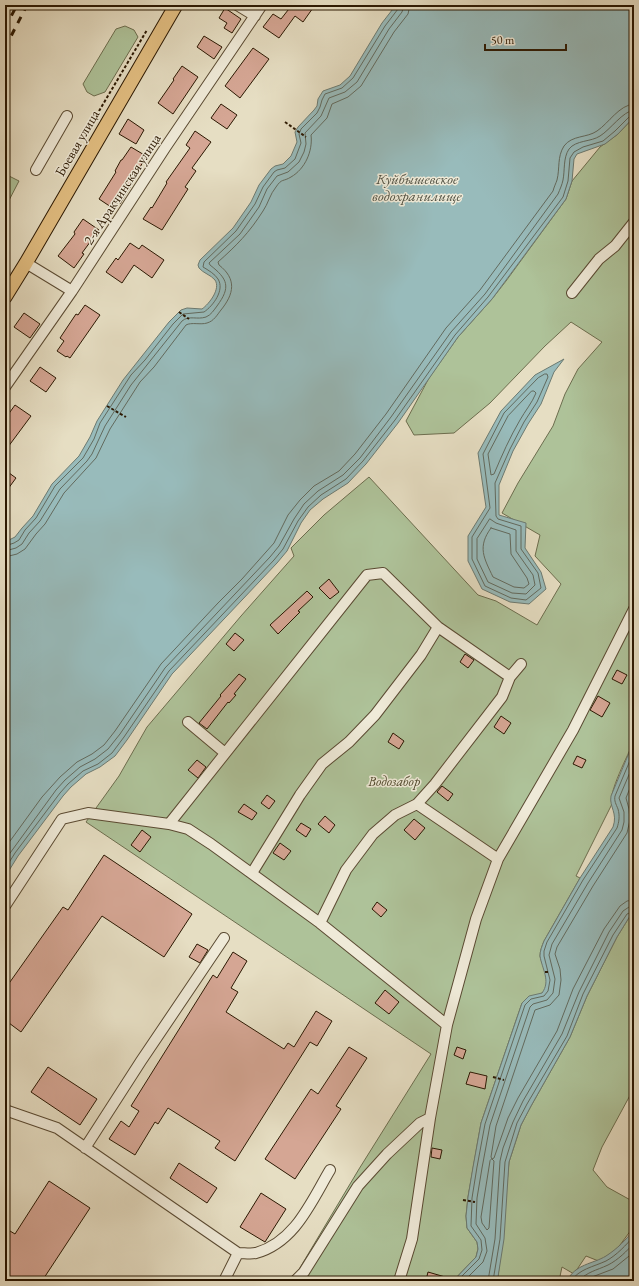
<svg xmlns="http://www.w3.org/2000/svg" width="639" height="1286" viewBox="0 0 639 1286" font-family="'EB Garamond',serif">
  <style>
    .green { fill: #aec299; stroke: #6c6d4e }
    .water { fill: #98bbbb; stroke: #6c7a71 }
    .lines { fill: none; stroke-linecap: round; stroke-linejoin: round }
    .shore { stroke: #626a5e; stroke-width: 1 }
    .building { fill: #d5a694; stroke: #2b1802 }
    .minor-casing { stroke: #5a4a32; stroke-width: 12 }
    .major-casing { stroke: #2b1802; stroke-width: 15 }
    .path { stroke: #2b1802; stroke-width: 2; stroke-dasharray: 3 2; stroke-linecap: butt }
    .minor { stroke: #efead8; stroke-width: 10 }
    .major { stroke: #e3bf82; stroke-width: 13 }
    .rail { stroke: #2b1802; stroke-width: 3; stroke-dasharray: 7 7; stroke-linecap: butt }
    .labels { text-anchor: middle; dominant-baseline: central; stroke-width: 3; stroke-linejoin: round; paint-order: stroke }
    .street-label { font-size: 14px; fill: #2b1802; stroke: #efead8 }
    .park-label { font-size: 14px; font-style: italic; fill: #524b2f; stroke: #efead8 }
    .water-label { font-size: 15px; font-style: italic; fill: #515143; stroke: #efead8 }
  </style>
  <rect width="100%" height="100%" fill="#e6dec3"/>
  <filter id="stains"><feTurbulence type="fractalNoise" baseFrequency=".005" numOctaves="4"/><feColorMatrix values="0 0 0 0 .2 0 0 0 0 .09 0 0 0 0 .02 0 0 0 .5 -.17"/></filter>
  <radialGradient id="worn" r=".72"><stop offset=".6" stop-color="#630" stop-opacity="0"/><stop offset="1" stop-color="#630" stop-opacity=".3"/></radialGradient>
  <path class="green" d="M125 26 134 30 138 37 105 92 94 96 87 92 83 84 116 29Z
    M634 117V741C629 753 607 795 612 804L576 876 580 878 544 941C542 946 540 951 540 956 542 966 553 984 542 993 537 997 528 1000 522 1003L481 1123 468 1197 466 1216 467 1228 477 1242 478 1249 476 1257 453 1281H292L359 1169 431 1054 86 822 119 776 147 727 241 616 294 556 291 548 324 515 369 477 478 595 496 601 537 625 561 584 535 556 540 535 502 513 518 483 553 426 565 394 578 369 602 342 571 322 545 346 490 403 454 433 414 435 406 421 429 378 458 337 492 299 506 281 566 199 572 181 600 147 618 134Z
    M5 174 19 181 5 208Z
    M634 914V1088L602 1147 593 1170 607 1187 634 1202V1226L606 1264 586 1256 574 1274 562 1267 559 1281H496L498 1277 509 1162 521 1125 531 1106 570 1037 587 996 617 937 630 916Z"/>
  <path class="water" d="M396 5H634V117L618 134 605 144 577 154 574 159 572 181 566 199 492 299 458 337 398 423 366 464 348 483 323 499 310 510 301 523 287 551 277 563 172 674 127 740 115 756 100 767 86 774 71 787 63 796 18 856 5 877V542L15 537 22 528 33 516 52 484 79 456 90 437 97 421 123 380 169 322 181 310 187 308 202 309C209 304 221 289 215 280 211 275 203 273 199 268L198 265 200 260 233 228 251 202 259 185 271 169 275 166 283 164 291 156 297 142 295 132 298 127 314 110 317 106 318 99 323 91 340 85 350 76 382 23Z
    M564 359 554 372 541 404 528 424 513 451 499 485V515L526 523 525 548 541 572 546 589 529 604 510 602 482 589 468 561V536L486 507 478 453 501 411 535 375Z
    M634 741V914L630 916 617 937 587 996 570 1037 531 1106 521 1125 509 1162 504 1239 498 1277 496 1281H453L476 1257 478 1249 477 1242 467 1228 466 1216 468 1197 473 1167 481 1123 522 1003 529 996 542 993C551 981 542 969 540 956 540 951 542 946 544 941L580 878 613 827C618 813 609 807 611 796Z
    M634 1229V1281H567C575 1264 593 1264 606 1256 617 1249 627 1239 634 1229Z"/>
  <g class="lines">
    <path class="shore" d="M545 374H547L548 377 537 402 524 422 510 449 495 483 496 516 498 519 521 526V549L538 573 541 588 526 600 511 598 485 586 472 559V537L490 508 483 454 504 413 538 378Z
      M532 391H534L536 393C532 403 525 411 520 420 510 437 502 455 494 474L491 475 488 454 508 416Z
      M490 519 496 523 516 530V551L533 575 535 585 526 594 512 593 488 582 477 559V539Z
      M491 528 510 534 511 554 527 578 529 584 524 588 514 587 493 577C484 558 477 547 491 528Z
      M5 546 14 543 19 540 25 530 36 518 55 486 83 458 94 439 100 423 131 375 145 360 173 324 183 314 204 312C213 306 225 290 218 279 215 274 208 270 203 267L204 262 236 231 255 204 263 187 274 172 277 170 285 168 295 159 301 143 299 134 301 129 317 113 320 107 322 100 325 94 342 88 353 78 385 26 398 9 399 5
      M5 551 16 548 22 544 29 533 40 521 60 489 87 461 92 454 105 426 131 385 182 321C189 315 197 320 206 317 211 315 214 310 217 306 231 287 228 279 210 265L209 263 240 234 259 207 267 189 277 176 288 172 299 162 304 152 306 144 305 133 321 116 329 98 345 92 357 82 389 29 402 12 404 5
      M5 557 17 554 25 549 36 534 45 524 64 493 96 458 110 429 140 382 154 367 186 325C191 322 201 325 207 323 214 321 217 315 221 310 234 294 237 279 219 265L218 262C237 245 249 233 263 211 268 204 270 194 276 187 282 178 283 182 291 177 305 169 313 151 311 135L327 118 332 104 348 97 361 86 394 32 408 14 410 5
      M634 778 626 798 629 809 630 820 627 833 593 886 557 947 555 954 560 969 561 980 559 995 550 1005 535 1010 496 1126 491 1157 492 1159 494 1158 508 1118 518 1098 557 1031 573 989 604 929 620 906 627 901 634 900
      M5 848 42 797 60 777 77 762 92 754 104 745 115 731 161 664 218 603 242 579 274 543 288 515 300 500 314 486 339 471 355 454 386 414 446 328 480 290 553 191C554 187 556 183 557 180 560 168 557 157 564 146 572 135 587 138 597 131 609 123 619 105 634 104
      M5 860 56 790 65 780 80 767 95 759 108 749 120 734 165 668 270 557 279 546 294 519 304 504 318 491 343 475 360 458 391 417 451 332 485 294 558 194C560 189 562 185 563 180 565 170 563 158 569 149 576 140 591 142 600 136 610 130 623 111 634 110
      M5 869 15 853 60 793 68 784 83 771 98 764 112 753 124 737 169 671 274 560 283 549 298 521 308 507 321 495 346 479 363 461 395 420 455 335 488 297 563 197 568 181 570 158 574 152 583 147 603 141 615 131 630 116 634 115
      M492 1159 494 1161 489 1228 487 1230 482 1223 481 1217 490 1161Z
      M457 1281 479 1259 482 1250 481 1240 471 1226 472 1198 477 1167 485 1124 525 1005 531 999 544 996 548 991 550 980 544 956V951L547 942 583 880 617 828C619 822 620 816 618 809 616 804 614 801 615 796L634 751
      M464 1281 483 1262 487 1251 485 1238 476 1224 477 1198 482 1168 490 1125 530 1007 533 1004 547 1000 553 993 555 979 549 955 552 944 588 883 622 830 624 822V812L619 798 634 763
      M488 1281 495 1239 500 1161 503 1148 513 1122 523 1101 562 1034 579 992 609 932 623 911 629 907 634 906
      M493 1281 500 1239 505 1162 517 1123 527 1104 567 1036 583 994 613 935 627 914 634 911
      M571 1281C579 1269 593 1267 606 1261 617 1255 626 1245 634 1236
      M578 1281C589 1271 595 1271 608 1265 618 1260 627 1251 634 1243
      M587 1281 592 1277 613 1269 634 1252"/>
  </g>
  <path class="building" d="M292 5H315L303 22 295 16 279 38 263 27 273 14 281 19Z
    M225 8 241 19 232 33 224 28 227 23 219 18Z
    M204 36 222 47 214 59 197 47Z
    M253 48 269 59 240 98 225 86Z
    M182 66 198 77 173 114 158 103 174 80 173 79Z
    M221 104 237 115 227 129 211 118Z
    M128 119 144 130 136 144 119 134Z
    M195 131 211 142 192 168 196 171 185 187 188 189 162 230 143 219 151 207 152 208 167 183 166 182 190 148 186 145Z
    M131 147 146 156 136 175 137 176 124 197 120 204 118 202 114 209 99 199 116 172 115 171 121 160H122Z
    M83 219 99 230 82 253 84 254 74 268 58 256 75 234 74 232Z
    M130 243 139 249 142 245 164 260 152 278 134 265 122 283 106 272 116 258 118 260Z
    M85 305 100 315 70 358 67 356 66 357 57 351 64 341 60 338 76 314 78 315Z
    M24 313 40 324 30 338 14 327Z
    M40 367 56 378 46 392 30 381Z
    M15 405 31 416 5 451V419Z
    M5 470 16 478 5 493Z
    M329 579 339 592 330 599 319 588Z
    M307 591 313 597 298 611 300 612 278 634 270 625Z
    M235 633 244 640 234 651 226 644Z
    M465 654 474 660 468 668 460 662Z
    M617 670 627 675 622 684 612 679Z
    M239 674 246 679 234 694 236 695 229 703 228 702 207 729 199 723 221 696 220 695Z
    M598 696 610 703 602 717 590 710Z
    M501 716 511 723 504 734 494 727Z
    M393 733 404 741 399 749 388 742Z
    M577 756 586 760 582 768 573 764Z
    M197 760 206 767 198 778 188 770Z
    M442 786 453 794 448 801 437 792Z
    M267 795 275 801 269 809 261 803Z
    M244 804 257 813 252 820 238 812Z
    M325 816 335 825 329 833 318 824Z
    M414 819 425 828 415 840 404 830Z
    M301 823 311 829 306 837 296 830Z
    M142 830 151 837 140 852 131 845Z
    M280 843 291 851 284 860 273 853Z
    M104 855 192 914 164 957 102 916 21 1032 5 1020V989L63 907 68 910Z
    M377 902 387 910 381 917 372 909Z
    M197 944 208 950 200 963 189 957Z
    M233 952 247 961 231 988 238 992 226 1012 284 1049 288 1043 294 1047 316 1011 332 1021 317 1046 310 1042 235 1161 215 1148 220 1141 168 1108 158 1124 155 1122 135 1155 109 1139 121 1121 129 1127 139 1111 131 1106 213 975 217 978Z
    M385 990 399 1002 389 1014 375 1003Z
    M349 1047 367 1058 336 1106 341 1109 295 1179 265 1159 311 1089 318 1094Z
    M457 1047 466 1050 463 1059 454 1055Z
    M48 1067 97 1099 80 1125 31 1092Z
    M470 1072 487 1076 485 1089 466 1084Z
    M432 1148 442 1150 440 1159 431 1157Z
    M179 1163 217 1188 207 1203 170 1178Z
    M49 1181 90 1208 42 1281H5V1228L15 1234Z
    M261 1193 286 1209 265 1242 240 1227Z
    M428 1272 452 1279V1281H431L426 1280Z"/>
  <g class="lines">
    <g class="minor-casing">
      <path id="minor" d="M237 5 255 16
        M36 170 67 116
        M26 263 72 291
        M572 293 599 259 615 246 634 222
        M5 387 72 291 165 148 262 5
        M188 722 225 753
        M417 804 498 859
        M169 824 367 575 383 573 438 627 510 677
        M252 873 300 795 322 764 349 742 375 715 421 655 438 627
        M5 906 62 819 88 813 169 824 188 829 211 844 320 923 447 1025
        M320 923 346 870 373 834 395 815 417 804 435 784 502 697 510 677 521 664
        M5 1110 57 1128 238 1253C244 1253 251 1254 256 1253 295 1242 311 1202 330 1170
        M85 1148 141 1061 224 938
        M224 1281 238 1253
        M295 1281 304 1272 358 1186 387 1154 420 1123 430 1118
        M399 1281 412 1239 430 1118 447 1025 476 919 498 859 573 730 634 609"/>
    </g>
    <g class="major-casing">
      <path id="major" d="M5 297 26 263 176 5"/>
    </g>
    <path class="path" d="M99 111 147 30
      M285 122 306 137
      M179 312 189 319
      M107 406 126 417
      M545 972H550
      M493 1077 504 1080
      M463 1200 475 1202"/>
    <use href="#minor" class="minor"/>
    <use href="#major" class="major"/>
    <path class="rail" d="M5 28 17 5
      M5 48 27 5"/>
  </g>
  <g class="labels">
    <g class="street-label">
      <text transform="translate(77 143) rotate(-60)">Боевая улица</text>
      <text transform="translate(122 189) rotate(-57)">2-я Аракчинская улица</text>
    </g>
    <g class="park-label">
      <text x="394" y="781">Водозабор</text>
    </g>
    <g class="water-label">
      <text x="417" y="178">Куйбышевское<tspan x="417" dy="17">водохранилище</tspan></text>
    </g>
  </g>
  <rect width="639" height="1286" fill="none" stroke="#e6dec3" stroke-width="20"/>
  <rect x="6" y="6" width="627" height="1274" fill="none" stroke="#2b1802" stroke-width="2"/>
  <rect x="10" y="10" width="619" height="1266" fill="none" stroke="#2b1802"/>
  <path d="M485 44v6h81v-6" fill="none" stroke="#2b1802" stroke-width="2"/>
  <text x="491" y="44" font-size="12" fill="#2b1802" stroke="#efead8" stroke-width="3" paint-order="stroke">50 m</text>
  <rect width="100%" height="100%" filter="url(#stains)"/>
  <rect width="100%" height="100%" fill="url(#worn)"/>
</svg>
